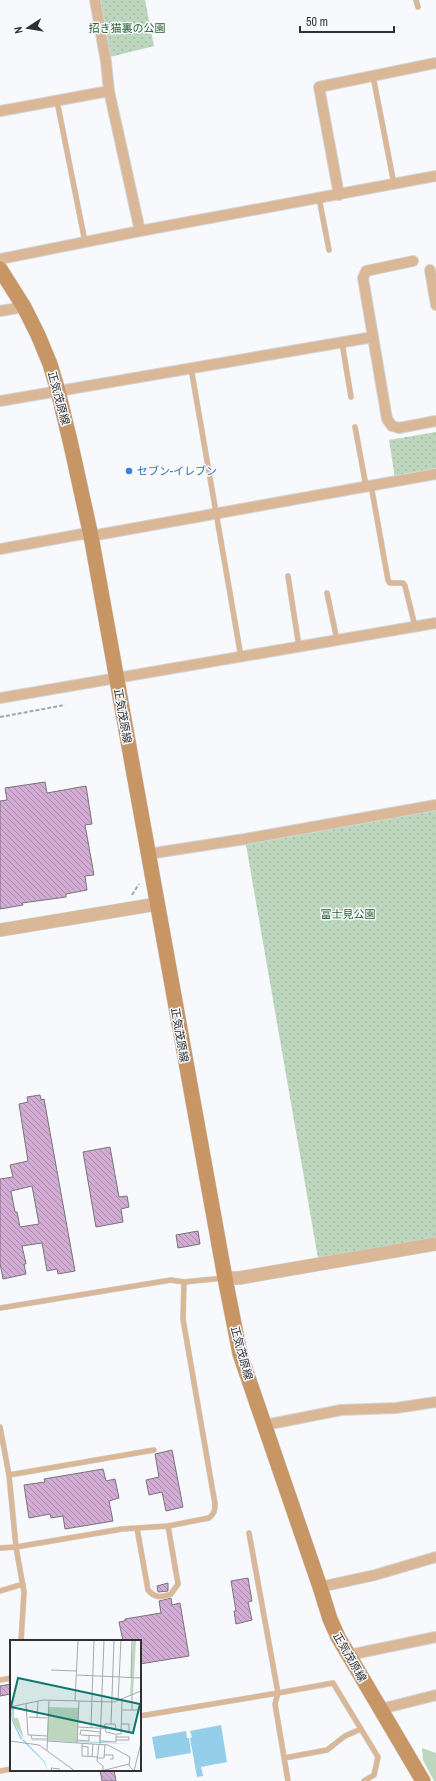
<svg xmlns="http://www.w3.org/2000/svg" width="436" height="1781" viewBox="0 0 436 1781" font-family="'Archivo Narrow','Noto Sans JP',sans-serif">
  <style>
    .grass { fill: #bdd7bf }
    .park { fill: url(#park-dots) }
    .water { fill: #94cee8 }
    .building { fill: url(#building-back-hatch); stroke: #777577; fill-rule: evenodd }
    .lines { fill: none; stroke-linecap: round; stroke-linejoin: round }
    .service-casing { stroke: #d3d5d7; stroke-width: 6 }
    .minor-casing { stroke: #d3d5d7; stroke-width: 12 }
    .tertiary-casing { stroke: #d3d5d7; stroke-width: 14 }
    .secondary-casing { stroke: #d3d5d7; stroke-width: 16 }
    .path { stroke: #a5a6a9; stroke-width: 2; stroke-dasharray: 4 2; stroke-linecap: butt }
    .service { stroke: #d9b797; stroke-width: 5 }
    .minor { stroke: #d9b797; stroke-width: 10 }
    .tertiary { stroke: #d9b797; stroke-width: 13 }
    .secondary { stroke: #c89565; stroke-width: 15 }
    .shop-dot { fill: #3f7fe0; stroke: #f7f9fc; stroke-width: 1.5 }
    .labels { text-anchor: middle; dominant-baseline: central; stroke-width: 3; stroke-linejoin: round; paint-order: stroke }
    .park-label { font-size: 11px; fill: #296432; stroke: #f7f9fc }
    .street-label { font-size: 11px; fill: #2f3031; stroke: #f7f9fc }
    .shop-label { font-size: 11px; fill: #366cbe; stroke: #f7f9fc; text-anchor: start }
    .inset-road { fill: none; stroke: #a7a9ab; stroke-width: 1 }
    .view { fill: #0f766e; fill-opacity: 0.15; stroke: #0f766e; stroke-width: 2 }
    .inset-edge { fill: none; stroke: #2f3031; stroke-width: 2 }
  </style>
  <defs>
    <pattern id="park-dots" width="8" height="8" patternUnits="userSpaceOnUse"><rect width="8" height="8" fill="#bdd7bf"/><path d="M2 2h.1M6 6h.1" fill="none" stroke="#a3b9a5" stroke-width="1.8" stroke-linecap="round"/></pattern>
    <pattern id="building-back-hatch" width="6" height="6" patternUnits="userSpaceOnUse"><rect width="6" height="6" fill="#d2acd5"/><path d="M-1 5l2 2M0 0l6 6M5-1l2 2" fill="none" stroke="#ab8cad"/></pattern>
  </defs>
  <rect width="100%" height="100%" fill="#f7f9fc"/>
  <path class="grass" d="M422 1748 436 1753V1781H434L423 1760Z"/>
  <path class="park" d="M99 0H145L154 46 110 57Z
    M436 432V470L395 478 389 440Z
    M436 807V1244L319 1264 245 839Z"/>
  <path class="water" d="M221 1725 227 1762 201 1767 203 1776 197 1777 190 1738 192 1737 190 1731Z
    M186 1731 187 1738H189L191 1753 156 1759 152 1737Z"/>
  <path class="building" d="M45 782 47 793 86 786 92 824 85 825 94 875 85 876 87 890 66 894V897L22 903 23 905 0 909V801L7 800 5 788Z
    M40 1095 41 1100 44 1099 75 1271 58 1274 57 1269 47 1271 42 1243 22 1246 26 1264H24L26 1274 3 1279 0 1263V1179L13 1177 10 1165 28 1161 19 1104 28 1102 27 1097ZM32 1186 39 1224 20 1227 17 1212H15L11 1191Z
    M110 1147 119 1197 127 1196 129 1207 121 1209 123 1222 96 1227 83 1152Z
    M198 1231 200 1244 178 1248 176 1235Z
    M172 1450 183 1507 166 1511 162 1492 149 1495 146 1480 159 1477 155 1454Z
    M103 1469 106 1481 115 1479 119 1498 109 1501 113 1521 65 1529 63 1516 51 1518 50 1514 29 1518 24 1485 45 1482 44 1479Z
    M248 1578 252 1601 248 1602 252 1620 236 1624 234 1611H236L231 1581Z
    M168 1583V1591L158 1592 157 1586Z
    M171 1598 172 1605 180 1603 189 1656 140 1664V1641H123L119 1622 125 1621V1619L161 1613 159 1601Z
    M11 1684V1694L0 1696V1686Z
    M100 1770H114L116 1781H102Z"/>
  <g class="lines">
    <g class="service-casing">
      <path id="service" d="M416 0 418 7
        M373 76 394 184
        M57 101 85 242
        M319 198 329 250
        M342 343 351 397
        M191 368 241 657
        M355 427 366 486
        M371 485 388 580 390 583H403L405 586 415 626
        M288 576 299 647
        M327 593 337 640
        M0 1308 171 1280 184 1282 224 1278
        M0 1427 9 1475 16 1547 24 1592 21 1641
        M9 1475 154 1450
        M137 1528 148 1590C155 1598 161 1598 171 1594L178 1584 168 1526
        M0 1548 16 1547 122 1529 168 1526 209 1518C214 1514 215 1511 215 1504L183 1319 184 1282
        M0 1591 23 1584
        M0 1680 11 1678
        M140 1716 278 1693 249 1533
        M284 1758 327 1750 345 1736 361 1729
        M0 1771 11 1769
        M288 1781 275 1704 278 1693 333 1683 378 1757 374 1775 364 1781"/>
    </g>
    <g class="minor-casing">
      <path id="minor" d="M95 0 106 62 109 91 140 231
        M0 111 109 91
        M339 195 319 87 436 63
        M0 259 140 231 436 176
        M413 261 366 271 363 278 387 419 392 426 399 428 436 421
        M430 270 436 305
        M0 311 24 307
        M0 401 373 337
        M0 549 82 534 91 536 436 474
        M0 698 436 623
        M148 854 245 839 436 805
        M265 1425 341 1410 396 1408 436 1402
        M320 1587 375 1575 436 1557
        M349 1655 436 1637
        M381 1709 436 1695"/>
    </g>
    <g class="tertiary-casing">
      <path id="tertiary" d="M0 930 157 904
        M225 1278H239L436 1244"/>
    </g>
    <g class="secondary-casing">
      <path id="secondary" d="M0 269 24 307 38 335 50 364 58 391 71 445 91 536 225 1278 240 1354 320 1587 330 1619 338 1637 423 1781"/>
    </g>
    <path class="path" d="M0 717 65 705
      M132 895 139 884"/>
    <use href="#service" class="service"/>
    <use href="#minor" class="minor"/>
    <use href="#tertiary" class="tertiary"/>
    <use href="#secondary" class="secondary"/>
  </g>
  <circle class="shop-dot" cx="129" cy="471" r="4"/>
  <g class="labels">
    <g class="park-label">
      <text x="127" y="28">招き猫裏の公園</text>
      <text x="348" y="914">富士見公園</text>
    </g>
    <g class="street-label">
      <text transform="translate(59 398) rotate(75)">正気茂原線</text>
      <text transform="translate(123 716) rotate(80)">正気茂原線</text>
      <text transform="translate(180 1035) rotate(80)">正気茂原線</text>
      <text transform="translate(242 1353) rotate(75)">正気茂原線</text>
      <text transform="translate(350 1657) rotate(60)">正気茂原線</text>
    </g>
    <g class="shop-label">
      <text x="137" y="471">セブン-イレブン</text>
    </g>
  </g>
  <g transform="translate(10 1640)">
    <rect width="131" height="131" fill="#f7f9fc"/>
    <path d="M4 67V78H8L14 99 4 83 1 68Z" fill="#bdd7bf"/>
    <path d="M123 0H126L123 54 120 56ZM38 67 69 68 67 102 37 100Z" fill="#bdd7bf"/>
    <path d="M0 64 2 69 4 67 1 71 4 83 13 100H22L89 102 90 87V102L121 104 14 100 35 122 38 131 34 122 10 98 2 81Z" fill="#94cee8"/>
    <path class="inset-road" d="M41 30 66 31M67 35 131 38M121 37 122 0M65 61 68 0M108 61 111 0M16 64 18 95H21L22 99H37M0 67 33 60 104 62 131 51M112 70H131M122 70V55M19 77 37 78M27 77 28 61M101 84 104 0M111 84H119V93M68 87 105 89M81 87 84 0M94 88 95 84H105L106 88M95 88 96 92 105 94M21 95 37 96M70 95 71 90 90 92M71 95 90 96M106 97H119V100H106M67 100 79 101V96M0 101 29 105 65 131M37 101 98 105 120 117 119 126 124 131M90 101 106 102V94H111L112 59M67 103 69 61M72 103V116L88 117M89 104 87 121 93 126V130M90 104 94 0M72 106 78 107V116M37 110 39 61M94 115H103V119H100M82 117 83 104M88 118H94L95 104M42 131 41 128 50 129M91 131 119 124M124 131 131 103"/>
    <path class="view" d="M8 38 130 64 123 93 1 67Z"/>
    <rect width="131" height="131" class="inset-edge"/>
  </g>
  <g transform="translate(28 28) rotate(258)" stroke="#f7f9fc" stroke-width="3" paint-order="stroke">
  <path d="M0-3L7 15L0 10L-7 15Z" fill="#2f3031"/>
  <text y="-6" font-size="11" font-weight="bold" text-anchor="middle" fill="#2f3031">N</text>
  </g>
  <path d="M300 26v6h94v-6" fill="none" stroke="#2f3031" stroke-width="2"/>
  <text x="306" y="26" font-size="12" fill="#2f3031" stroke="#f7f9fc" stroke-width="3" paint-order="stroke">50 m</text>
</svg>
